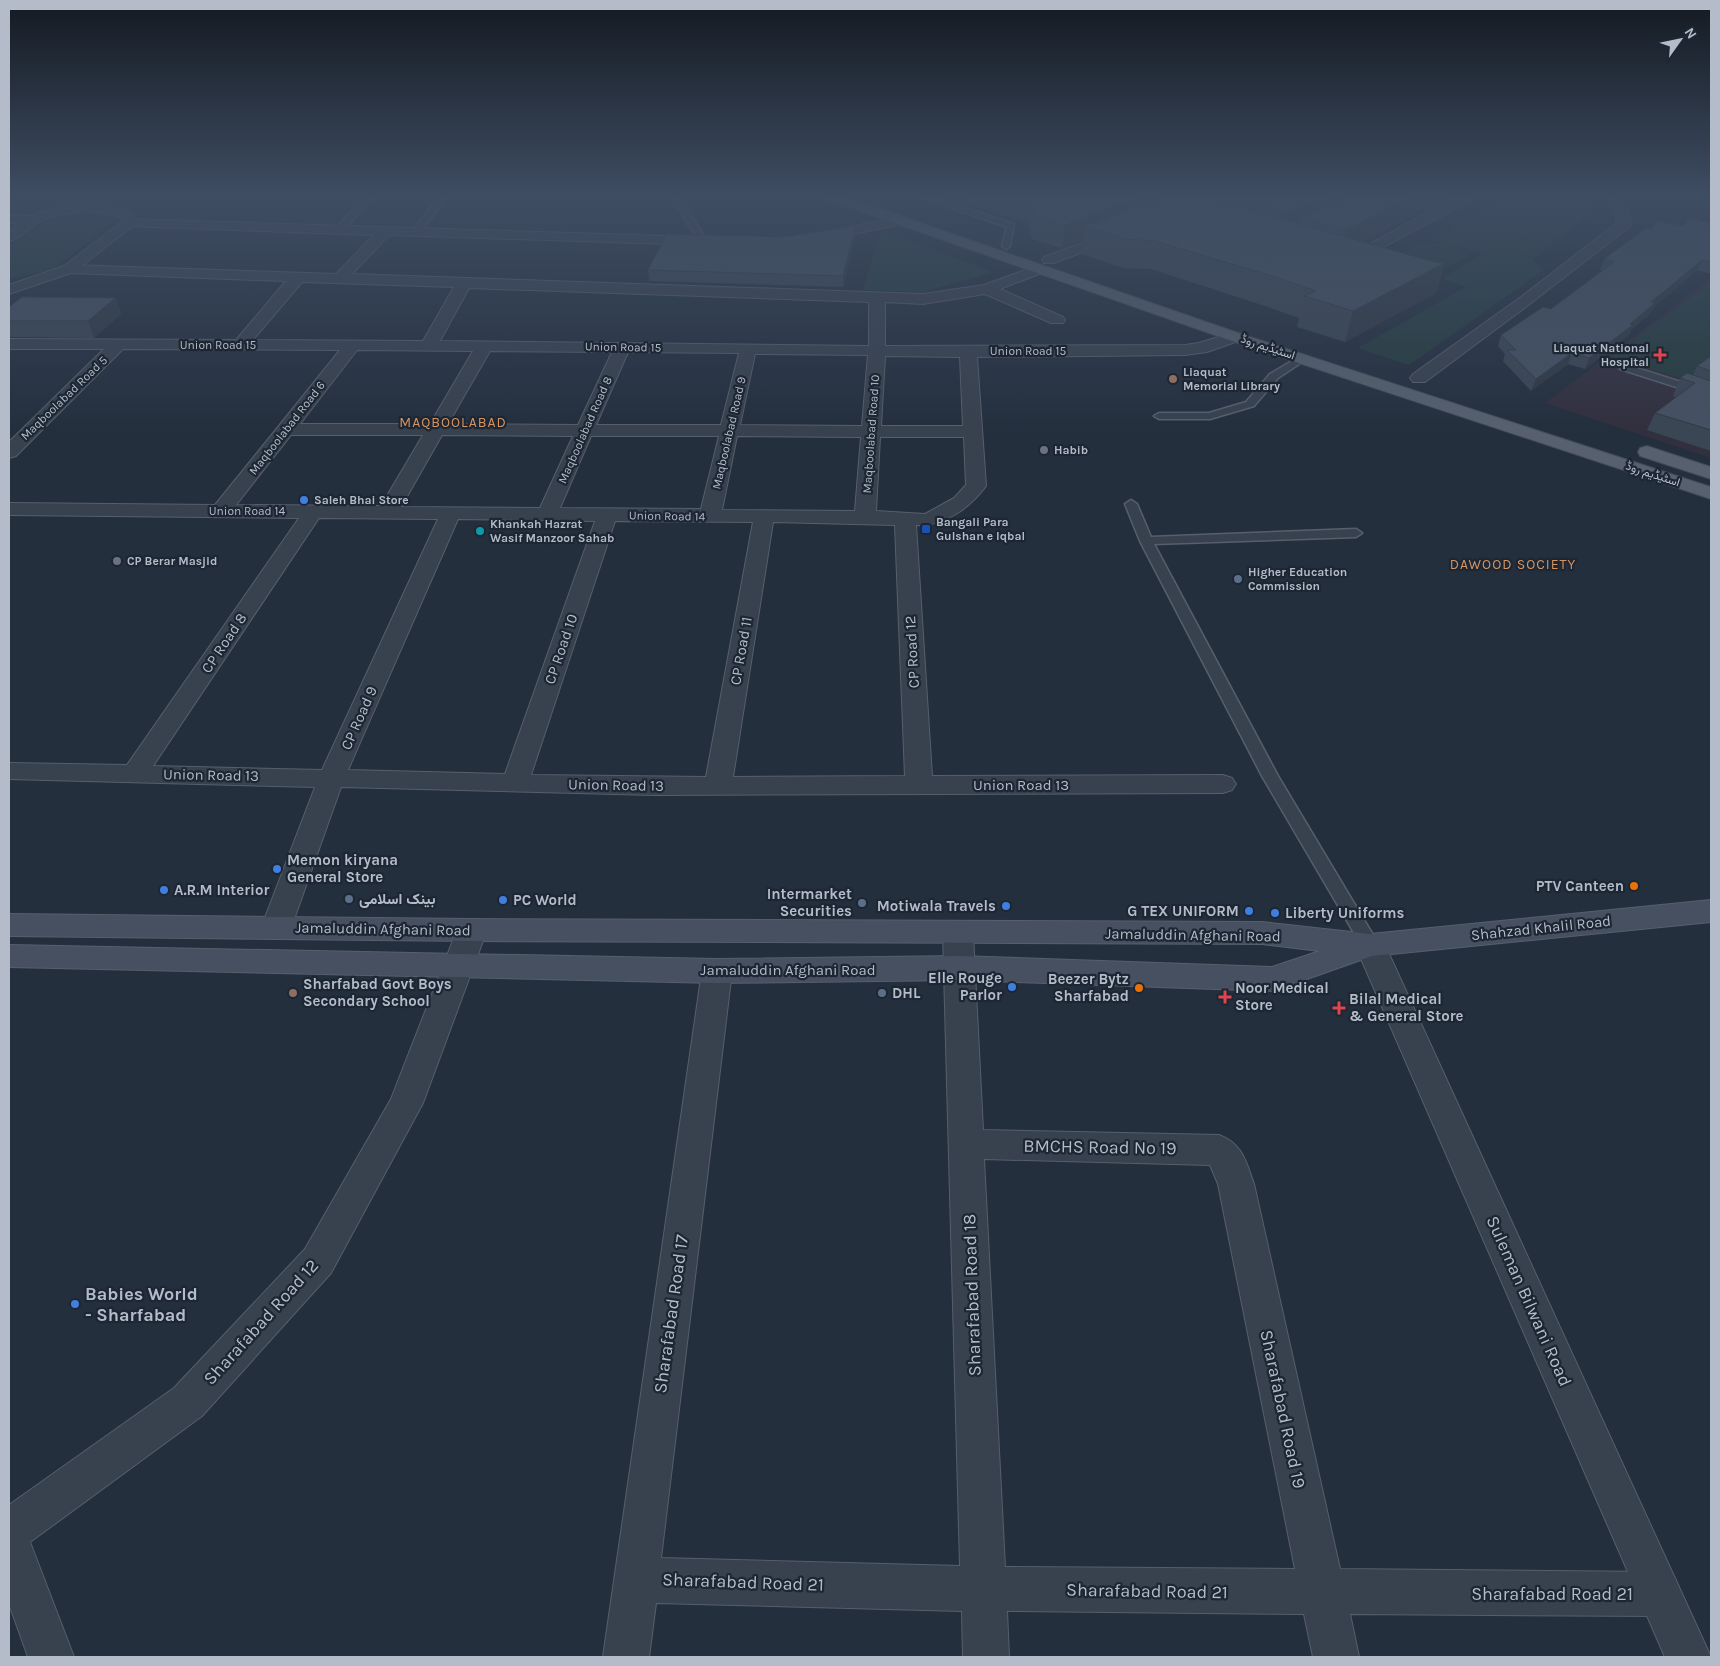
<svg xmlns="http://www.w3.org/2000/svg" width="1720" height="1666" viewBox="0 0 1720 1666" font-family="Karla,Vazirmatn,sans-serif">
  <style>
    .medical { fill: #32303f }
    .green { fill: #263c3f }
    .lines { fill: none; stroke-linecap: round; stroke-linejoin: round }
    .service-casing { stroke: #565f6c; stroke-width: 3 }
    .minor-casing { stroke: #565f6c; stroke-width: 2 }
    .tertiary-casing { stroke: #565f6c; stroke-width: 2 }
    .secondary-casing { stroke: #565f6c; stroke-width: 2 }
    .primary-casing { stroke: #414a57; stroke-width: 2 }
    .service { fill: #38414e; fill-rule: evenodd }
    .minor { fill: #38414e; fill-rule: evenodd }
    .tertiary { fill: #38414e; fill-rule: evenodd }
    .secondary { fill: #465061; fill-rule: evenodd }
    .primary { fill: #56606e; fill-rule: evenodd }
    .wall { fill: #3b4654 }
    .shaded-wall { fill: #303945 }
    .building { fill: #455162; stroke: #303945 }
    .health-dot { fill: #e0444e; stroke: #1d2633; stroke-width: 2 }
    .education-dot { fill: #8d6e63; stroke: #1d2633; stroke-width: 2 }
    .worship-dot { fill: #6b7280; stroke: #1d2633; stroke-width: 2 }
    .shop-dot { fill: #3f7fe0; stroke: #1d2633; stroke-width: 2 }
    .transit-dot { fill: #1a4fb4; stroke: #1d2633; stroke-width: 2 }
    .culture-dot { fill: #0f9aa8; stroke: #1d2633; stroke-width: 2 }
    .service-dot { fill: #5c6f8a; stroke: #1d2633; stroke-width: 2 }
    .food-dot { fill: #e8710a; stroke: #1d2633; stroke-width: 2 }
    .labels { text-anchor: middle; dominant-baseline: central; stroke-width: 4.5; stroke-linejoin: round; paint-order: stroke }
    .far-street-label { font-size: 12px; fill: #b4bcc9; stroke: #1d2633 }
    .far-poi-label { font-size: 12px; font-weight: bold; fill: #b4bcc9; stroke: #1d2633; text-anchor: start }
    .far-neighbourhood-label { font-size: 14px; letter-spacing: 1px; fill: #d59563; stroke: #1d2633 }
    .street-label { font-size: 15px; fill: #b4bcc9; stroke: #1d2633 }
    .poi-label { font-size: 15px; font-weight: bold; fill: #b4bcc9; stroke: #1d2633; text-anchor: start }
    .near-street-label { font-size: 18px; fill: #b4bcc9; stroke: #1d2633 }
    .near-poi-label { font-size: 18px; font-weight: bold; fill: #b4bcc9; stroke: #1d2633; text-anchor: start }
  </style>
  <rect width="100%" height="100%" fill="#242f3e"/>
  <path class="medical" d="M1711 278V458L1545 403 1672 308Z"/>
  <path class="green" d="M1499 195H1586L1592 201 1589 215 1532 260 1544 270 1409 365 1358 348 1466 287 1442 279 1483 254 1453 245 1465 252 1466 257C1432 276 1429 272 1394 258L1419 243 1449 245 1431 239 1491 204 1499 198Z
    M101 214 114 221 52 270 9 279V246C44 221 56 212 101 214Z
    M881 230 993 272 923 292 863 290Z
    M1711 283V366L1708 386 1610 357Z"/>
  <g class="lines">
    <g class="service-casing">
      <path id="service" d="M366 195H374L343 231H337V227Z
        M440 195H448L420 233H414L413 231Z
        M670 195H678L707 241 706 243H700Z
        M915 195H926L1014 224 1010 246 1006 249 1002 246 1007 227Z
        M1302 355 1307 358 1305 360 1278 378 1254 406 1210 419H1159L1154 416 1159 413H1209L1246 402 1270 374Z
        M1624 364 1703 389 1704 391 1703 393H1695L1620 369V365Z
        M1131 500 1137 504 1151 537 1356 529 1362 533 1356 537 1154 544 1278 776 1379 945 1376 950 1370 952 1364 950 1262 776 1140 541 1125 504Z"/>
    </g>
    <g class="minor-casing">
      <path id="minor" d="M1459 195H1472L1468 202 1351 264 1346 265 1339 261Z
        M1602 195H1616L1628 210 1631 224 1629 227 1531 303 1425 382H1413L1410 378 1413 374 1521 297 1617 223 1614 210Z
        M9 215 33 216 40 220 33 224 9 223Z
        M902 216 909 220 907 223 820 241 813 237 820 233Z
        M129 219 700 237 707 241 700 245 389 235 352 274 923 294 984 285 1039 265 1046 269 1044 272 1000 289 1063 317 1065 320 1063 323H1051L985 294 923 304 885 302V346L1185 345 1199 343 1235 332 1241 334 1243 337 1241 340 1207 352 1185 355 977 357 986 486C970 508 943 527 916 525L932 776 1223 775 1232 778 1236 784 1232 790 1223 793 654 795 341 787 291 928 286 936 276 939 266 936 261 928 315 787 9 779V763L127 765 299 518 9 515V503L215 505 340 350 123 349 16 456 9 458V442L104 349H9V339L236 340 286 281 69 273 62 269 69 265 336 274 374 235 124 226 122 223ZM302 282 454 287 423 341 253 340ZM469 288 869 302V346L440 341ZM357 350 473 351 430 424H300ZM490 351 612 352 578 425 448 424ZM628 352 739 353 721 425H596ZM755 354 868 355 862 426 740 425ZM885 356 960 357 963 426H881ZM291 435H423L381 506 236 505ZM442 435 573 436 540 508 401 507ZM591 436H719L701 509 560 508ZM737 436 861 437 855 511 722 510ZM880 437H964L966 485 954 498 925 514 876 511ZM319 518 438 519 322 770 153 766ZM458 519 595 521 505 774 348 770ZM615 521 753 522 706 777 531 775ZM773 522 895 525 905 776 733 777Z
        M1118 230 1125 234 1123 237 1054 263H1044L1042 260 1044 257Z
        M472 919 482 922 487 930 423 1103 331 1273 202 1416 30 1542 74 1657H28L9 1604V1505L174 1388 305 1249 391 1099 457 930 462 922Z
        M958 922 969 925 973 933 983 1130 1219 1135C1243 1144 1246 1162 1254 1184L1340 1569 1659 1572 1675 1578 1681 1594 1675 1610 1659 1616 1350 1614 1359 1657H1313L1304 1614 1007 1611 1009 1657H963L962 1611 656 1603 649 1657H603L702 971 706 963 717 959 728 963 732 971 661 1558 960 1566 943 933 947 925ZM984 1159 1210 1165 1218 1184 1295 1569 1005 1567Z"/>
    </g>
    <g class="tertiary-casing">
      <path id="tertiary" d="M73 202C92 207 112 204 132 213L136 223 74 272 9 294V285L64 266 122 222 121 218C97 207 61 211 38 223 28 228 20 239 9 241V231L28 217Z
        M1370 934 1381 937 1385 945 1711 1657H1665L1355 945 1359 937Z"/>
    </g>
    <g class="secondary-casing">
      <path id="secondary" d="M1711 900V922L1372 956 1273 991 959 980 717 983 9 967V945L717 959 959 956 1272 967 1320 951 1262 944 472 941 9 936V914L472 919 1262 922 1370 934Z"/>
    </g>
    <g class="primary-casing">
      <path id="primary" d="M822 195H840L1241 334 1711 487V499L1229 340 823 198Z
        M1647 446 1711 467V479L1640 456 1638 452 1640 448Z"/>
    </g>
    <use href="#service" class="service"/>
    <use href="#minor" class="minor"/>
    <use href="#tertiary" class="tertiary"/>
    <use href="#secondary" class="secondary"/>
    <use href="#primary" class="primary"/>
  </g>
  <path class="wall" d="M967 195H1450L1362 242 1435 262 1445 263 1436 293 1345 342 1297 327 1299 318 1268 307 1151 269 1123 268 1082 254 1083 240 1062 248 1032 239 1028 223 967 203Z
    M1711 223V274L1697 270 1653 308 1650 314 1631 330 1629 335 1585 369 1568 364 1531 391 1503 361 1505 354 1498 346 1501 335 1551 309 1603 270H1600L1604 259 1651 229Z
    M856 226V236L843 287 649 281 648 270 784 237Z
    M115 298 121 314 94 338 9 337V307Z
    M1711 356V451L1647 430 1655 413 1676 397 1673 396 1680 378 1693 375 1697 366Z"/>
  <path class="shaded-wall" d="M1147 195H1160L1157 212 1085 226 1083 240 1062 248 1065 225Z
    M1328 195H1370L1321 218 1326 196Z
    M1414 195H1450L1340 253 1346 230Z
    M1314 201 1310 220 1301 217 1299 228 1282 236 1287 213Z
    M856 226V236L843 287V276Z
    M1702 260 1697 270 1653 308 1650 314 1631 330 1629 335 1585 369 1589 358 1630 324 1651 302Z
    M1445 263 1436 293 1345 342 1353 311Z
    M115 298 121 314 94 338 88 321Z
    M1572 353 1568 364 1531 391 1536 379Z"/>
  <path class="building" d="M1012 195H1147L1065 225 1034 216 1030 200Z
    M1170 195H1196L1435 262 1445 263 1353 311 1304 296 1316 291 1275 277 1155 241 1127 239 1085 226Z
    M1220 195H1293L1314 201 1287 213Z
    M1348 195H1414L1346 230 1301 217Z
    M1689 218 1711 223V262L1702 260 1651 302 1655 303 1630 324 1633 325 1589 358 1572 353 1536 379 1507 350H1516L1501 335 1543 307 1551 309 1614 262 1604 259 1646 228 1651 229 1657 221 1683 226Z
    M856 226 843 276 648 270 667 234 784 237Z
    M22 297 115 298 88 321H9V307Z
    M1711 356V371L1697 366Z
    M1687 373 1711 381V430L1655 413 1695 383 1680 378Z"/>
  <linearGradient id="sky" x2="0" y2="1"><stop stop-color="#141a22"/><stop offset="0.46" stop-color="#3f4d63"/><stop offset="1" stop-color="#3f4d63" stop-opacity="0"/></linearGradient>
  <rect width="1720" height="428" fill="url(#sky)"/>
  <g class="health-dot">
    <path d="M1657.5 347.5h5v5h5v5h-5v5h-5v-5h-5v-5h5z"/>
    <path d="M1222.5 989.5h5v5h5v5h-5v5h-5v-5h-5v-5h5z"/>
    <path d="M1336.5 1000.5h5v5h5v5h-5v5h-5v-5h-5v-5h5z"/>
  </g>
  <g class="education-dot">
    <circle cx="1173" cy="379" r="5"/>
    <circle cx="293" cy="993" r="5"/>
  </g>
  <g class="worship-dot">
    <circle cx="1044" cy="450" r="5"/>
    <circle cx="117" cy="561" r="5"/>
  </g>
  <g class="shop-dot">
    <circle cx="304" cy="500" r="5"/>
    <circle cx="277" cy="869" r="5"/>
    <circle cx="164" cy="890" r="5"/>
    <circle cx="503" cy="900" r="5"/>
    <circle cx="1006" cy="906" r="5"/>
    <circle cx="1249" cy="911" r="5"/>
    <circle cx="1275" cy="913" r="5"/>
    <circle cx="1012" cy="987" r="5"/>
    <circle cx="75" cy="1304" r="5"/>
  </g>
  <rect class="transit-dot" x="921" y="524" width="10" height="10" rx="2.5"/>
  <circle class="culture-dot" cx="480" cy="531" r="5"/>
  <g class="service-dot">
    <circle cx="1238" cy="579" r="5"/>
    <circle cx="349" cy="899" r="5"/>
    <circle cx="862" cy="903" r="5"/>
    <circle cx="882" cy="993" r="5"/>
  </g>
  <g class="food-dot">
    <circle cx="1634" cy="886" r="5"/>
    <circle cx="1139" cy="988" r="5"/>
  </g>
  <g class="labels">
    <g class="far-street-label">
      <text x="218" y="345">Union Road 15</text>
      <text transform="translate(623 347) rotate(1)">Union Road 15</text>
      <text transform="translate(1268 347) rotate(18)">اسٹیڈیم روڈ</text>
      <text x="1028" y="351">Union Road 15</text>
      <text transform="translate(64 398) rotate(-44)">Maqboolabad Road 5</text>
      <text transform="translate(287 428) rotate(-52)">Maqboolabad Road 6</text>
      <text transform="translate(585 430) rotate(-66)">Maqboolabad Road 8</text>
      <text transform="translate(729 433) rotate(-77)">Maqboolabad Road 9</text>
      <text transform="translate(871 434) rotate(-86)">Maqboolabad Road 10</text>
      <text transform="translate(1653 474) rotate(18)">اسٹیڈیم روڈ</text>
      <text x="247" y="511">Union Road 14</text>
      <text transform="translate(667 516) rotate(1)">Union Road 14</text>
    </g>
    <g class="far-poi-label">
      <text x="1649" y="348" text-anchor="end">Liaquat National<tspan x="1649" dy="14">Hospital</tspan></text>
      <text x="1183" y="372">Liaquat<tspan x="1183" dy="14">Memorial Library</tspan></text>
      <text x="1054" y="450">Habib</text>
      <text x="314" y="500">Saleh Bhai Store</text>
      <text x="936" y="522">Bangali Para<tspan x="936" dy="14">Gulshan e Iqbal</tspan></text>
      <text x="490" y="524">Khankah Hazrat<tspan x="490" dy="14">Wasif Manzoor Sahab</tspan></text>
      <text x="127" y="561">CP Berar Masjid</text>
      <text x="1248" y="572">Higher Education<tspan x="1248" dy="14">Commission</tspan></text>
    </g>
    <g class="far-neighbourhood-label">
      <text x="453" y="422">MAQBOOLABAD</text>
      <text x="1513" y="564">DAWOOD SOCIETY</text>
    </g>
    <g class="street-label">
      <text transform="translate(224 643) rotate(-56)">CP Road 8</text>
      <text transform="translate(561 649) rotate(-71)">CP Road 10</text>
      <text transform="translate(741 651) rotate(-80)">CP Road 11</text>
      <text transform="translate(912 652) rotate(-93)">CP Road 12</text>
      <text transform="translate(359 718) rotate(-66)">CP Road 9</text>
      <text transform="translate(211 775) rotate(1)">Union Road 13</text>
      <text transform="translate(616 785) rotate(1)">Union Road 13</text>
      <text x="1021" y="785">Union Road 13</text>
      <text transform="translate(1541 928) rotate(-6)">Shahzad Khalil Road</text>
      <text transform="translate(383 929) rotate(1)">Jamaluddin Afghani Road</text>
      <text transform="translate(1193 935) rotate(1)">Jamaluddin Afghani Road</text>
      <text x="788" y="970">Jamaluddin Afghani Road</text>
    </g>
    <g class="poi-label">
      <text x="287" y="860">Memon kiryana<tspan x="287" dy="17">General Store</tspan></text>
      <text x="1624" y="886" text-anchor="end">PTV Canteen</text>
      <text x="174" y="890">A.R.M Interior</text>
      <text x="852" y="894" text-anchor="end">Intermarket<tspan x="852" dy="17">Securities</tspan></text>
      <text x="359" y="899">بینک اسلامی</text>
      <text x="513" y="900">PC World</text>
      <text x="996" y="906" text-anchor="end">Motiwala Travels</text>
      <text x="1239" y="911" text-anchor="end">G TEX UNIFORM</text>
      <text x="1285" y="913">Liberty Uniforms</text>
      <text x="1002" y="978" text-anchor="end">Elle Rouge<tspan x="1002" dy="17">Parlor</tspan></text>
      <text x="1129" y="979" text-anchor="end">Beezer Bytz<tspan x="1129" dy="17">Sharfabad</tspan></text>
      <text x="303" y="984">Sharfabad Govt Boys<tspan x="303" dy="17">Secondary School</tspan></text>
      <text x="1235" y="988">Noor Medical<tspan x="1235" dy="17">Store</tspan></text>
      <text x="892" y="993">DHL</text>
      <text x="1349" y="999">Bilal Medical<tspan x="1349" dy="17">&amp; General Store</tspan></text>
    </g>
    <g class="near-street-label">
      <text transform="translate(1100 1147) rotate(1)">BMCHS Road No 19</text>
      <text transform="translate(972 1295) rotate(-92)">Sharafabad Road 18</text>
      <text transform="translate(1529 1301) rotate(66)">Suleman Bilwani Road</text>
      <text transform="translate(671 1314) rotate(-82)">Sharafabad Road 17</text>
      <text transform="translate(261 1322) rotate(-48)">Sharafabad Road 12</text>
      <text transform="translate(1283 1409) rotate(78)">Sharafabad Road 19</text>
      <text transform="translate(743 1582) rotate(2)">Sharafabad Road 21</text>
      <text transform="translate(1147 1591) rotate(1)">Sharafabad Road 21</text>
      <text x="1552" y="1594">Sharafabad Road 21</text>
    </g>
    <g class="near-poi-label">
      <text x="85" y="1294">Babies World<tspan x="85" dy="21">- Sharfabad</tspan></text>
    </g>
  </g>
  <rect width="1720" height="1666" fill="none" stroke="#b4bcc9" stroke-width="20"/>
  <g transform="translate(1680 40) rotate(57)" stroke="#1d2633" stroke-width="4" paint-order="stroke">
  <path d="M0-4L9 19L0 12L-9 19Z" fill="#b4bcc9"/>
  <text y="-8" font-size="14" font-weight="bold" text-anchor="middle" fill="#b4bcc9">N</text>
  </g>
</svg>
